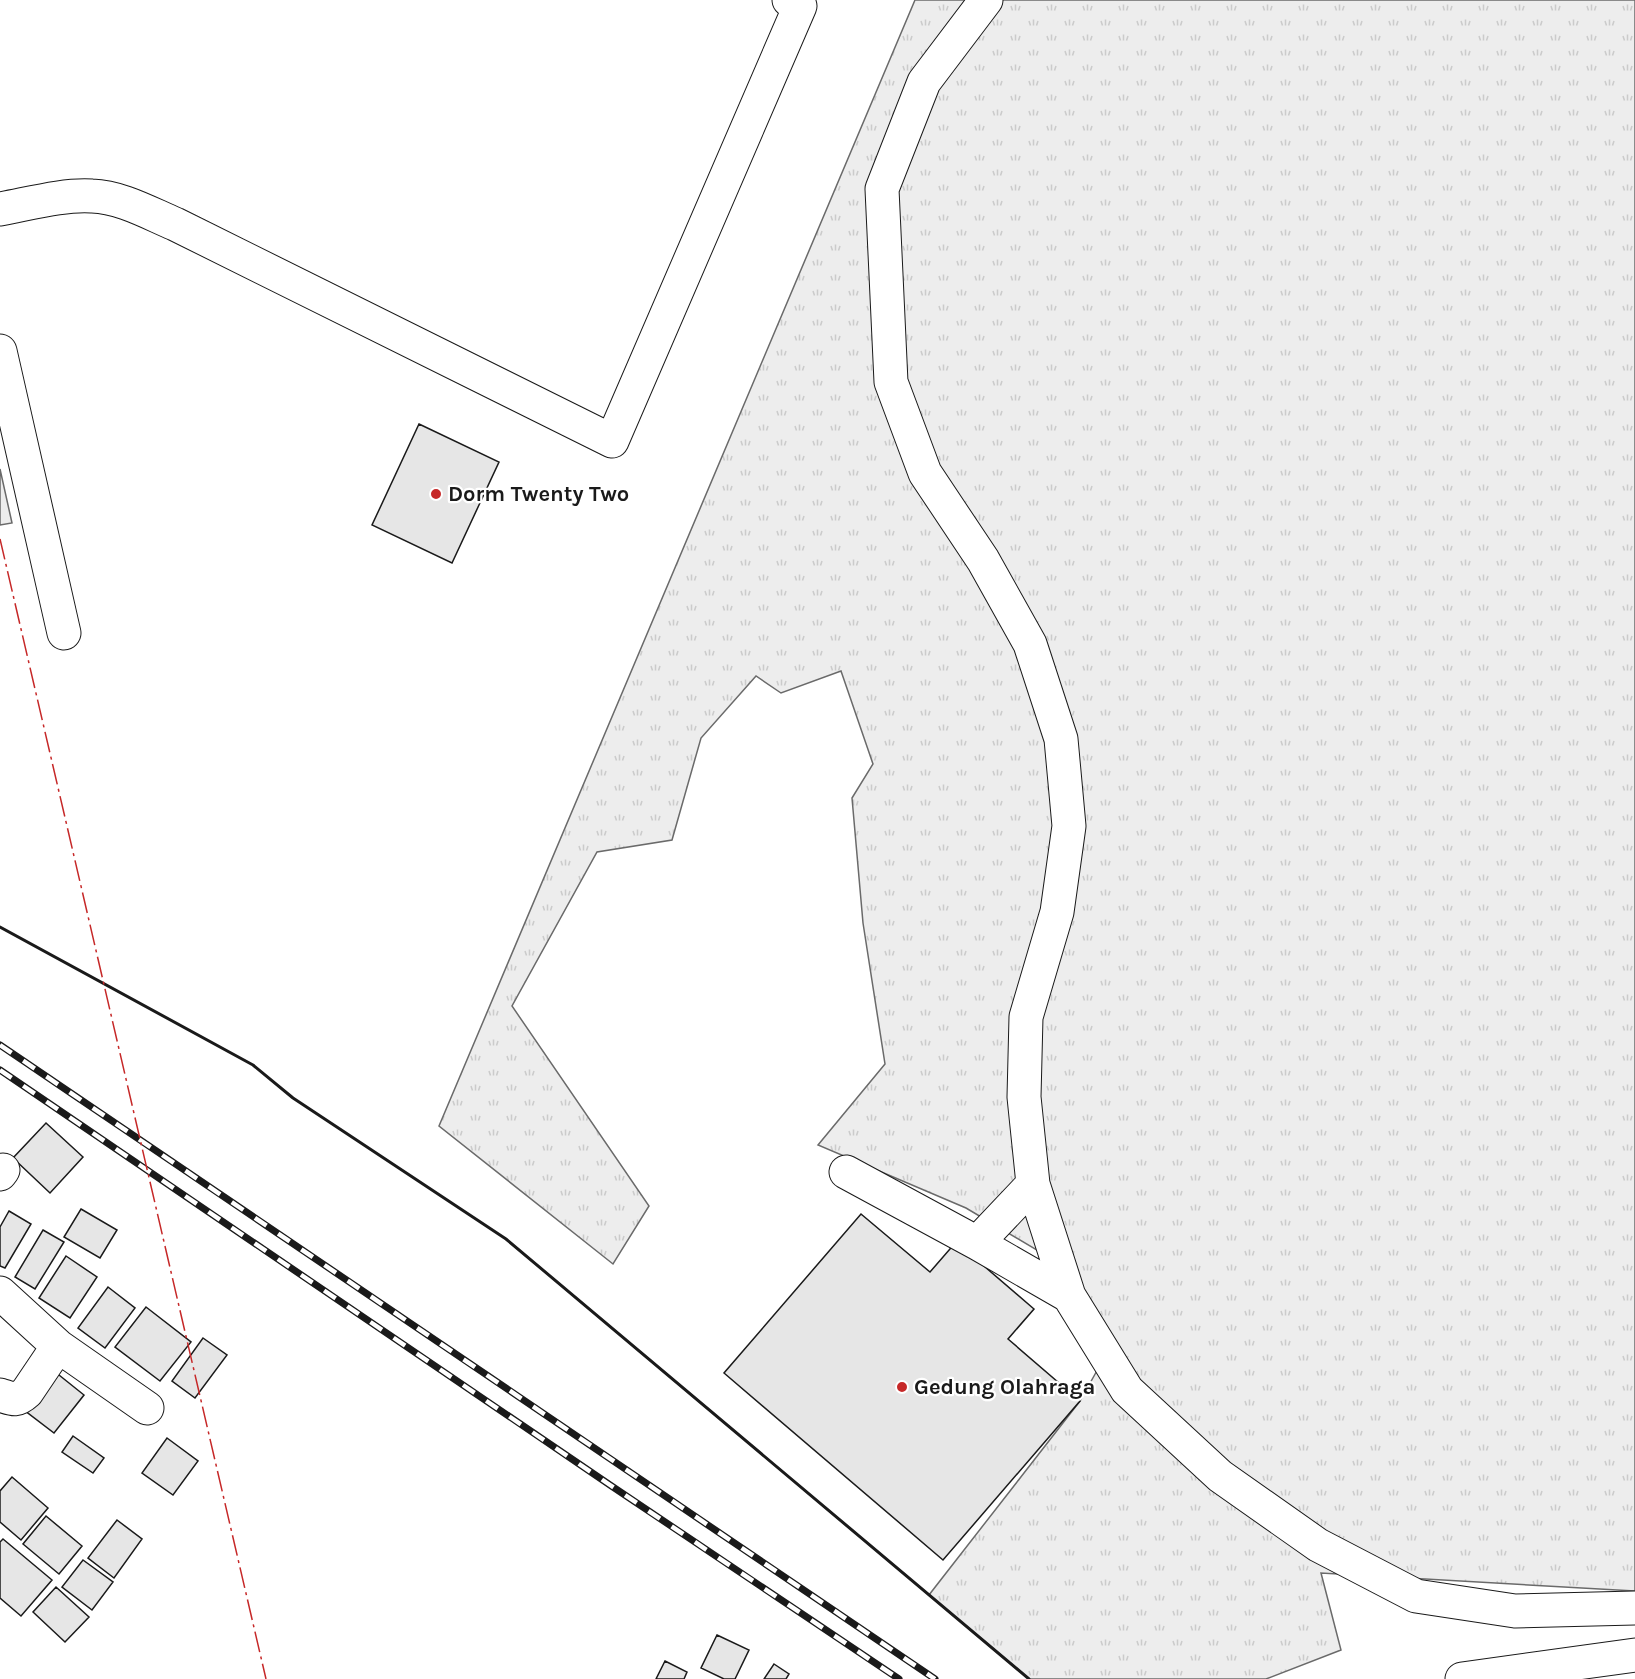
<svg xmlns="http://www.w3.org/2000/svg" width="1635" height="1679" viewBox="0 0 1635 1679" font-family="Karla,sans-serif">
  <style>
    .grass { fill: url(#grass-tufts); stroke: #6a6a6a; stroke-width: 1.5 }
    .built { fill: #ededed; stroke: #6a6a6a; stroke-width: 1.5 }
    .building { fill: #e6e6e6; stroke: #1a1a1a; stroke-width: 1.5 }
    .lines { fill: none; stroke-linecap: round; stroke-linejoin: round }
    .minor-casing { stroke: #1a1a1a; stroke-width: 35 }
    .minor { stroke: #fff; stroke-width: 33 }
    .rail-casing { stroke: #1a1a1a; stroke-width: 7 }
    .rail { stroke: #fff; stroke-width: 4.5; stroke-dasharray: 14; stroke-linecap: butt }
    .wall { stroke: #1a1a1a; stroke-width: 3 }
    .power { stroke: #c62828; stroke-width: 1.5; stroke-dasharray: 21 4.5 3 4.5; stroke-linecap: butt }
    .poi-dot { fill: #c62828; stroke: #fff; stroke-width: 2 }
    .labels { text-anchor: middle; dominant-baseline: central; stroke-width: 4.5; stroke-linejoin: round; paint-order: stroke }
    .poi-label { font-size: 22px; font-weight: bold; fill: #1a1a1a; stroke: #fff; text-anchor: start }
  </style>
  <defs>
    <pattern id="grass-tufts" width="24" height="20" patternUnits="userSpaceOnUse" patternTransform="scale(1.5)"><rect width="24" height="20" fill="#ededed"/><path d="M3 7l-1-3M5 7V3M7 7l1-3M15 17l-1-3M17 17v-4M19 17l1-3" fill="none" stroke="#cbcbcb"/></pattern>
  </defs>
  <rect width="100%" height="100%" fill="#fff"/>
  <path class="grass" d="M915 0H1635V1591L1321 1573 1341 1650 1266 1679H1029L929 1595 1080 1401 1099 1367 1079 1275 966 1208 818 1145 885 1064 863 923 852 798 873 764 841 671 781 693 756 676 701 738 672 840 597 852 512 1006 649 1206 613 1264 439 1126Z"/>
  <path class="built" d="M0 469 12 523 0 525Z"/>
  <path class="building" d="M419 424 499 462 452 563 372 525Z
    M46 1123 83 1157 50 1193 13 1158Z
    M81 1209 117 1230 100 1258 64 1237Z
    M9 1211 31 1224 5 1268 0 1266V1227Z
    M861 1214 930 1272 956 1242 1034 1309 1008 1339 1080 1401 943 1560 724 1373Z
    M43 1230 64 1242 35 1289 15 1277Z
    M66 1256 97 1277 70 1318 39 1298Z
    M108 1287 135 1308 105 1348 78 1328Z
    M146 1307 191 1342 160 1381 115 1347Z
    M203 1338 227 1355 195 1398 172 1381Z
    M54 1371 84 1395 54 1433 24 1410Z
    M73 1436 104 1458 93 1473 62 1452Z
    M167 1438 198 1461 173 1495 142 1473Z
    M12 1477 48 1508 21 1540 0 1522V1491Z
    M46 1516 82 1546 59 1574 23 1544Z
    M117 1520 142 1539 114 1578 88 1558Z
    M3 1539 52 1580 21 1616 0 1598V1542Z
    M83 1560 113 1582 92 1610 62 1587Z
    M56 1587 89 1617 65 1642 33 1612Z
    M717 1635 749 1650 735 1679H724L701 1668Z
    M665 1661 687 1672 684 1679H656Z
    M774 1664 789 1674 786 1679H764Z"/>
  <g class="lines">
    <g class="minor-casing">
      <path id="minor" d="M986 0 924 82 882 189 891 382 925 473 983 560 1030 644 1061 739 1069 826 1057 912 1026 1017 1024 1097 1033 1184 1069 1296 1127 1390 1220 1476 1318 1545 1416 1596 1515 1611 1635 1608
        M0 209C28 204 64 194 92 196 121 197 149 213 175 224L612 441 800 6 789 0
        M0 351 64 633
        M846 1172 977 1243 1069 1296
        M0 1174 3 1170
        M977 1243 1033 1184
        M0 1293 58 1346
        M0 1395C13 1399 16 1402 27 1392L58 1346 147 1408
        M1462 1679 1635 1655"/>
    </g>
    <use href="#minor" class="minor"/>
    <g class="rail-casing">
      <path id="rail" d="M0 1045 935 1679
        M0 1070 610 1485 899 1679"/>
    </g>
    <use href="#rail" class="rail"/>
    <path class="wall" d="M0 927 253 1065 293 1098 506 1239 1029 1679"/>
    <path class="power" d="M0 539 266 1679"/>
  </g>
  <g class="poi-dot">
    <circle cx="436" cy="494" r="6"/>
    <circle cx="902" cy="1387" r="6"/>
  </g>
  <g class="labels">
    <g class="poi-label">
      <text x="448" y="494">Dorm Twenty Two</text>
      <text x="914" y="1387">Gedung Olahraga</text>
    </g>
  </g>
</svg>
